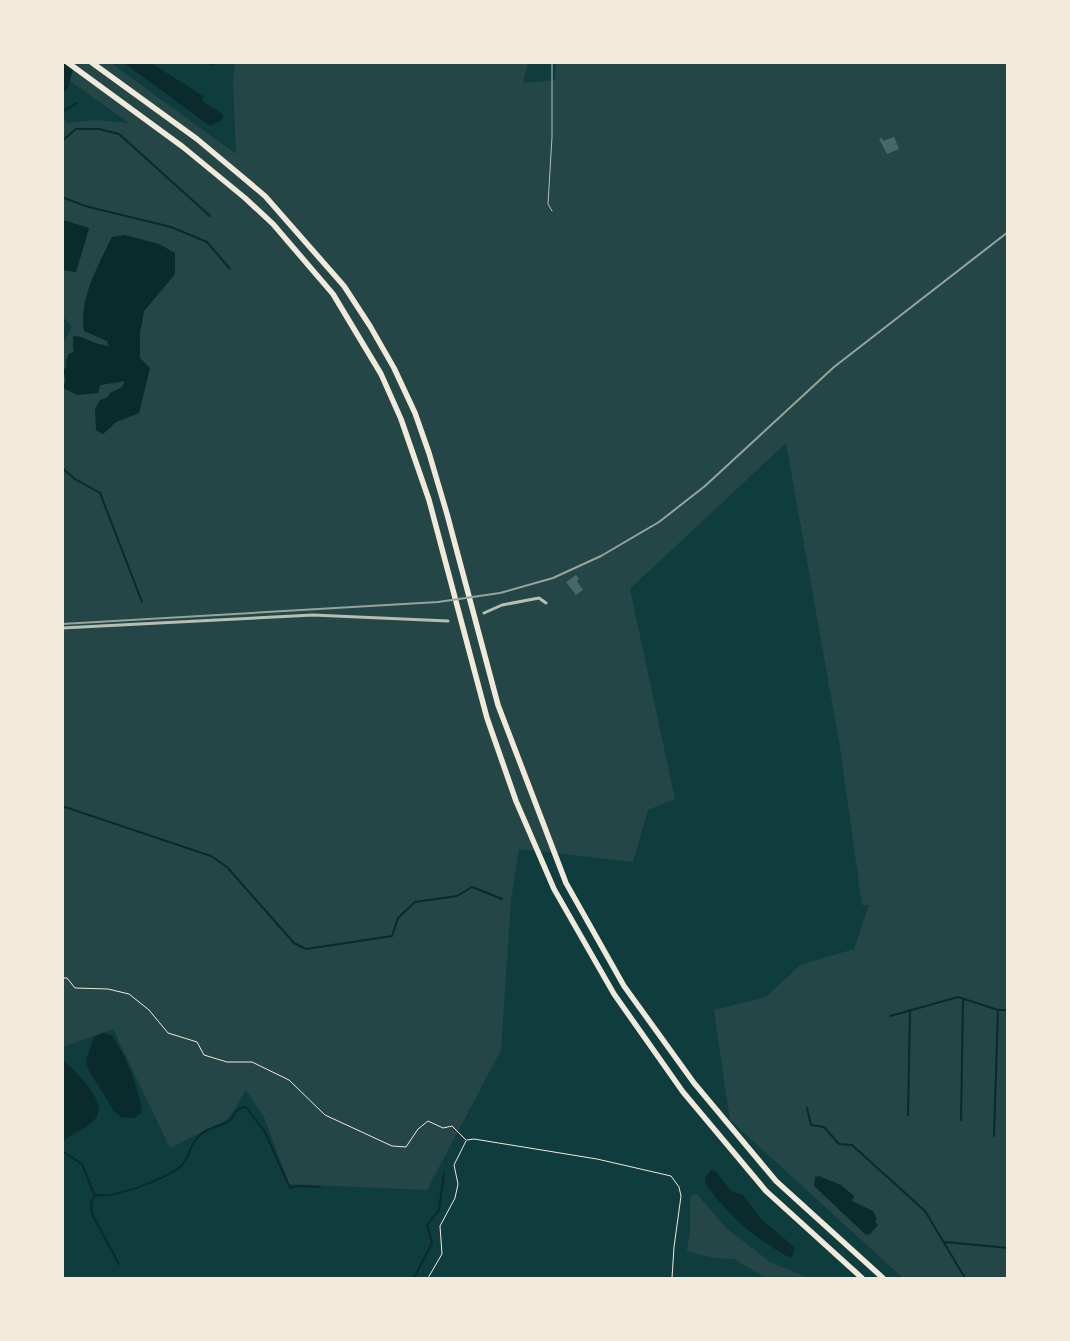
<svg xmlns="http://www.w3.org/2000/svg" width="1070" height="1341" viewBox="0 0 1070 1341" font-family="Jost,sans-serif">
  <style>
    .green { fill: #244646 }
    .water { fill: #0a2a2b }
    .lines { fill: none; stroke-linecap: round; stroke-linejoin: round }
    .stream { stroke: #0a2a2b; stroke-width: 2 }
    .river { stroke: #0a2a2b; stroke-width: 12 }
    .building { fill: #486865 }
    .path { stroke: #f1e9da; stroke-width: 1 }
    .service { stroke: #b8beb3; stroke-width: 1 }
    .minor { stroke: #b8beb3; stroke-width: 3 }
    .motorway { stroke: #f1e9da; stroke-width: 5.5 }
    .rail { stroke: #97a49c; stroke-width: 2 }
  </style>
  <rect width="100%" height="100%" fill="#0f3d3e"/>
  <path class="green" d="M556 62 1007 63V1278H903L730 1120 714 1010 766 997 800 965 854 949 869 905H862L840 747 786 443 630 589 675 799 648 810 633 862 519 849 511 900 501 1050 427 1190 289 1184 264 1117 246 1090 228 1119 170 1148 113 1029 63 1047V375L66 380 100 385 125 381 122 387 110 393 96 430 103 434 116 422 139 413 140 333 144 311 175 274 112 237 98 266 84 304 85 331 107 341 109 346 86 341 79 336 72 343 74 352 65 360 66 368 63 370 62 346 72 326 63 317V270L76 272 89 229 63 220V118L68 123 95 120 129 123 63 76V63H111L236 154 233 80 235 63H528L523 83 555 80Z
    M696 1193 726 1228 770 1262 809 1278H766L734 1259 712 1258 687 1251 690 1232V1196Z"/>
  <path class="water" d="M124 63H151L203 96 202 101 224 115 222 120 210 126Z
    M63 220 89 228 76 272 63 270Z
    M125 235 159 244 175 253V274L144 311 140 333V358L150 368 139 413 116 422 103 434 96 430 95 409 100 400 108 397 110 393 122 387 125 381 100 385 98 393 77 395 63 388 66 380 63 370 66 368 68 354 74 352 73 336C85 336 96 346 109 346L107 341 84 331C79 298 98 266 112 237Z
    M102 1033 111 1035C127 1056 136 1083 142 1109L141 1113 134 1118 121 1117 114 1111 88 1069 86 1060 94 1037Z
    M63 1060C73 1069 107 1100 97 1116 91 1127 72 1133 63 1141Z
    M711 1170 716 1172 731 1191 743 1195 760 1218 794 1247 793 1255 790 1258C753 1237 730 1218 705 1183V1178Z
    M819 1176 841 1185 854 1196 852 1201 873 1211 877 1219 875 1222 878 1225 870 1234 866 1235 814 1186 815 1177Z"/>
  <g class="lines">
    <path class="stream" d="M206 62 213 64
      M62 112 77 103
      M62 141 76 129H99L119 134 210 216
      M62 197 85 206 171 227 207 242 230 269
      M62 468 75 479 100 493 142 602
      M62 806 211 856 227 867 294 943 306 949 392 936 398 918 415 902 457 896 472 887 502 899
      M890 1016 958 997 998 1010H1008
      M807 1108 811 1125 824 1127 839 1144 852 1145 925 1211 965 1278
      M908 1115 910 1010
      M961 1120 963 999
      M994 1136 998 1010
      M62 1151 82 1164 94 1194C109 1201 169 1178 181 1166 191 1156 188 1145 201 1134 209 1127 221 1127 229 1121 236 1115 235 1107 246 1107L265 1132 290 1188 297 1186 320 1187
      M95 1195 91 1203 92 1214 119 1264
      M945 1242 1008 1248
      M414 1278 432 1243 427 1225 439 1210 444 1173"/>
    <path class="river" d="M62 86 69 62"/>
  </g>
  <path class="building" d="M894 137 899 149 887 154 879 139 882 138 883 141Z
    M576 575 579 579 577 581 583 590 576 595 566 582Z"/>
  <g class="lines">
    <path class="path" d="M62 978H67L75 988 108 989 129 994 149 1010 168 1033 197 1042 204 1055 227 1062H252L289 1080 325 1115 392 1146 406 1147 418 1129 428 1121 443 1128 452 1126 466 1140
      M467 1140 474 1139 597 1159 671 1176 679 1187 681 1196 674 1247 672 1278
      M428 1278 442 1254 440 1226 455 1198 458 1184 454 1165 466 1141"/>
    <path class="service" d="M552 211 548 204 552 137V62"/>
    <path class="minor" d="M484 613 502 605 539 598 546 603
      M62 628 313 615 448 621"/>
    <path class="motorway" d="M67 62 183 147 245 198 273 224 333 294 381 374 401 419 429 500 487 718 516 801 554 889 614 994 683 1092 766 1191 862 1278
      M91 62 197 139 265 196 344 286 370 326 394 368 415 413 429 453 447 514 498 705 566 883 624 986 694 1083 776 1181 883 1278"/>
    <path class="rail" d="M62 624 438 602 500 593 553 578 601 556 659 522 705 486 834 367 1008 232"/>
  </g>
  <rect width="1070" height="1341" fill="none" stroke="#f1e9da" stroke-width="128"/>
</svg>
